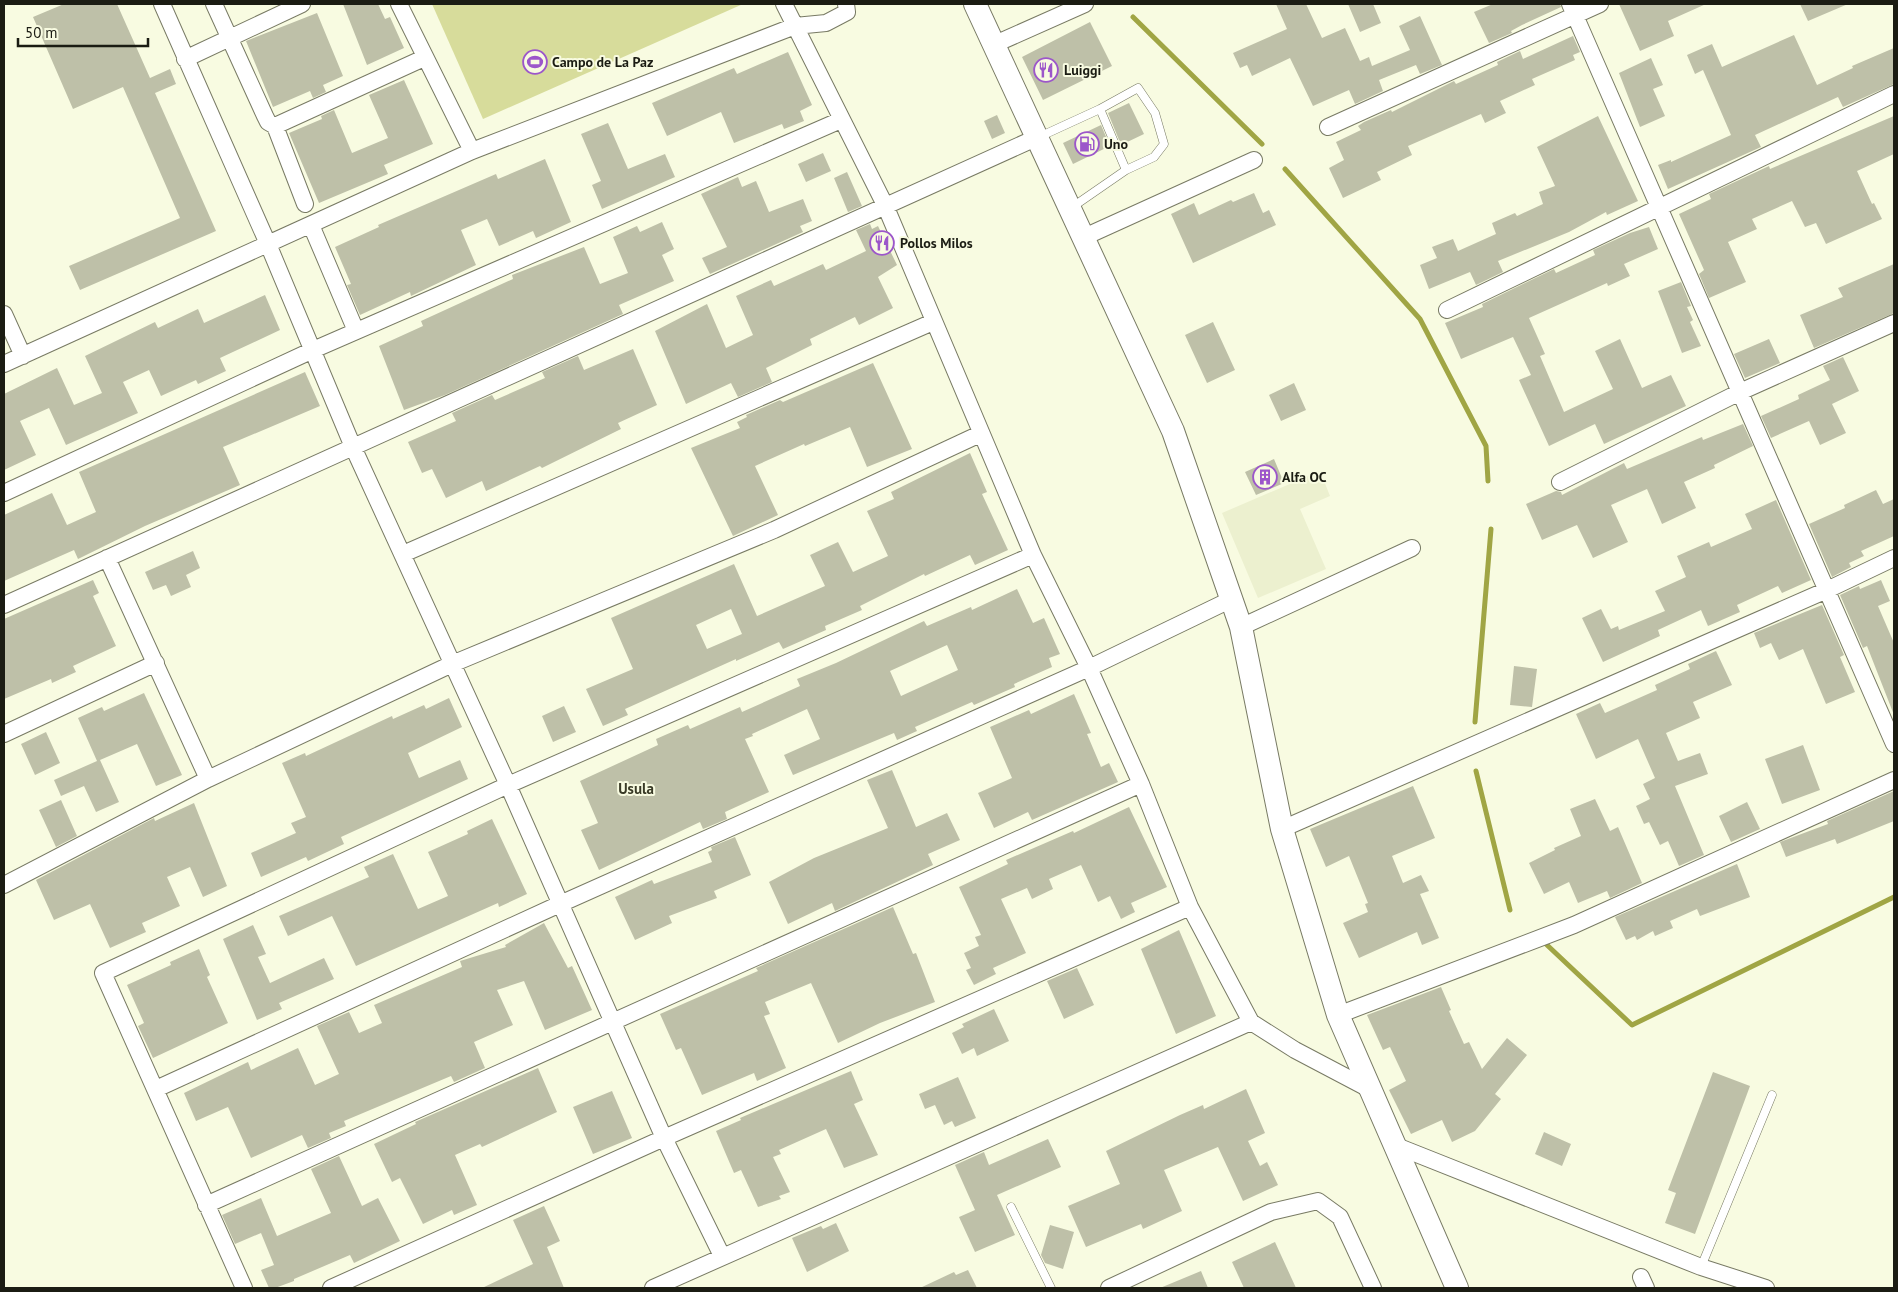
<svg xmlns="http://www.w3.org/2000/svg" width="1898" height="1292" viewBox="0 0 1898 1292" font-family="'PT Sans',sans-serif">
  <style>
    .built { fill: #ecf0cf }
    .green { fill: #d7dc9b }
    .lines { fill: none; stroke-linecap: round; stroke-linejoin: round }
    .stream { stroke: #a0a544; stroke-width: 5 }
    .building { fill: #bec0a8; fill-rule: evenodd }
    .lane-casing { stroke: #787a64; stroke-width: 9 }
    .street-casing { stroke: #787a64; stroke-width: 18 }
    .secondary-casing { stroke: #787a64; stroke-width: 24 }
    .lane { stroke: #fff; stroke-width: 8 }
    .street { stroke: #fff; stroke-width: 16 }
    .secondary { stroke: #fff; stroke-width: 22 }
    .labels { text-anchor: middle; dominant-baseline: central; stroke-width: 4; stroke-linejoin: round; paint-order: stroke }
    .poi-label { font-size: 14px; font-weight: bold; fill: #1b1c13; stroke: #f8fbe1; text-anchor: start }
    .neighbourhood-label { font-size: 15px; font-weight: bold; fill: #393a26; stroke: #f8fbe1 }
  </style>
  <rect width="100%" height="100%" fill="#f8fbe1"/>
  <path class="built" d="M1320 471 1330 496 1300 509 1326 569 1258 598 1222 513Z"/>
  <path class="green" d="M432 4H743L483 119Z"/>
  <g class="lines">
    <path class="stream" d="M1133 17 1262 144
      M1285 169 1420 319 1486 446 1488 481
      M1475 722 1491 529
      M1476 771 1510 910
      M1547 945 1632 1025 1894 897"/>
  </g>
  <path class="building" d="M64 4H117L150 78 170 69 176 84 155 93 216 231 80 290 69 266 180 218 123 87 73 109 33 17Z
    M343 4H378L385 19 390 17 404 48 367 65Z
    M1276 4H1306L1322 38 1345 28 1360 61 1369 57 1372 66 1410 50 1399 26 1420 16 1442 65 1420 74 1416 65 1379 80 1383 91 1355 104 1349 90 1313 106 1290 58 1252 76 1247 65 1240 68 1233 53 1287 29Z
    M1348 4H1373L1381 23 1360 32Z
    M1493 4H1560L1561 7 1522 25 1511 31 1512 33 1489 43 1474 12Z
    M1619 4H1706L1668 21 1674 36 1640 51Z
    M1800 4H1848L1808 21Z
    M317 13 343 76 323 85 326 92 313 98 310 91 273 107 246 41Z
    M1090 22 1112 66 1043 100 1022 57Z
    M1794 35 1817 85 1853 68 1852 66 1894 48V84L1843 107 1838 97 1755 135 1761 147 1668 189 1658 165 1671 160V162L1731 135 1703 70 1695 74 1687 55 1712 44 1722 67Z
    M1573 36 1580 52 1573 55 1575 60 1532 79 1535 85 1500 101 1506 113 1485 123 1481 114 1408 146 1412 155 1377 172 1381 180 1343 198 1329 168 1344 160 1336 142 1361 130 1358 126 1364 122 1391 110 1392 112 1454 81 1456 84 1498 65 1497 62 1520 51 1523 59Z
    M788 52 812 105 800 111 804 121 784 129 782 124 734 143 721 112 667 136 652 103 734 68 737 74Z
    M1651 58 1663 85 1653 89 1665 116 1640 127 1619 73Z
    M404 80 433 144 384 165 388 174 319 203 289 133 322 119 321 116 334 110 352 153 388 138 369 95Z
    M1129 103 1144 134 1121 145 1108 113Z
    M997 115 1005 133 992 139 984 121Z
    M1598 116 1638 201 1607 215 1606 212 1569 232 1498 261 1503 272 1476 285 1470 272 1429 289 1420 265 1437 258 1432 247 1453 239 1458 251 1496 234 1492 223 1515 213 1517 216 1543 204 1539 192 1555 186 1537 147Z
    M1894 116V154L1857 171 1872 204 1874 203 1882 219 1826 244 1816 223 1805 227 1792 201 1752 219 1757 229 1728 242 1746 282 1709 298 1699 274 1704 270 1679 214 1711 199 1709 194 1769 166 1770 169Z
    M608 123 628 169 665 154 675 177 602 209 592 185 601 181 581 134Z
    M1101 125 1110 146 1073 164 1063 143Z
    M823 153 831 171 806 182 798 164Z
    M545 159 571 222 536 238 533 231 499 246 487 219 461 230 476 265 411 296 410 292 360 315 347 285 351 284 335 247 379 227 378 225 496 174 498 179Z
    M847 172 862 206 848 212 834 178Z
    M738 177 742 187 756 181 769 212 803 199 812 221 800 226 803 232 710 274 702 258 727 247 701 194Z
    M1254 193 1263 213 1269 210 1276 225 1193 263 1171 214 1194 203 1199 215 1231 200 1233 202Z
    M662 222 674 249 662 255 674 281 619 305 623 314 445 395 404 410 379 346 423 326 421 321 513 279 512 275 584 247 600 284 628 273 613 237 637 226 640 232Z
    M870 224 872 229 878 226 897 265 878 277 893 308 859 325 855 317 810 339 812 345 766 368 772 382 738 397 731 383 686 404 655 331 707 304 726 348 753 335 736 296 771 280 774 286 823 264 826 270 866 251 856 230Z
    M1649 227 1658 249 1624 264 1630 276 1608 286 1607 283 1529 318 1545 354 1540 356 1564 412 1613 389 1595 351 1620 339 1642 388 1671 375 1686 406 1604 444 1595 424 1549 446 1519 380 1531 375 1513 337 1461 359 1445 323 1483 307 1482 304 1554 269 1556 273 1595 255 1593 250 1630 233Z
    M1894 264V313L1814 348 1800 315 1843 297 1838 288Z
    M1681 282 1691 306 1687 307 1693 320 1690 322 1701 346 1682 353 1658 291Z
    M265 295 280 330 220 358 226 371 198 384 196 380 161 396 149 370 123 382 138 413 66 445 49 408 20 421 36 455 4 470V394L57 368 74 405 102 393 85 356 155 322 158 328 198 309 204 323Z
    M1213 322 1235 370 1207 383 1185 335Z
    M1769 339 1780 363 1745 378 1734 354Z
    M633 349 657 405 618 423 621 429 542 468 540 466 486 491 482 481 446 498 432 469 422 473 408 442 456 421 452 413 492 395 495 400 545 378 542 372 578 356 584 370Z
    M1843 357 1859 391 1832 404 1846 433 1820 445 1809 421 1771 438 1761 416 1799 399 1798 395 1830 380 1823 366Z
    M873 363 912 449 867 467 850 427 805 446 804 444 755 466 778 515 733 536 691 448 740 428 737 422 747 417 746 415 780 400 783 402Z
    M305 372 320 406 223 447 240 485 145 526 78 559 74 550 4 581V515L52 493 67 525 96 512 79 472Z
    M1294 383 1306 410 1281 421 1269 395Z
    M1743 424 1753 446 1714 465 1715 468 1684 482 1696 508 1662 524 1647 489 1611 505 1628 542 1593 558 1577 525 1542 540 1526 504 1556 491 1561 492 1562 495 1624 463 1627 469 1702 437 1703 440Z
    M970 453 987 492 982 494 1008 550 975 565 970 555 925 576 924 574 860 606 862 610 825 626 826 630 783 649 779 642 736 661V659L625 709 628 715 603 726 586 689 633 669 611 618 734 564 757 616 825 586 810 555 838 542 853 572 888 556 867 511 894 499 891 492ZM731 609 742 634 707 649 696 625Z
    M1274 459 1284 483 1256 495 1245 472Z
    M1876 490 1883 504 1894 499V536L1861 551 1864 556 1849 563 1851 567 1832 577 1809 524 1845 508 1844 505Z
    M1776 500 1811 580 1782 593 1778 586 1737 605 1740 612 1708 626 1701 610 1658 630 1660 636 1603 662 1582 618 1601 609 1611 629 1618 626 1619 630 1665 611 1655 591 1686 577 1677 556 1709 542 1711 547 1752 529 1745 514Z
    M193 551 200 568 186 575 191 587 171 596 166 585 153 590 145 572Z
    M93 580 99 593 93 596 116 646 73 666 76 672 52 683 51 679 4 699V619Z
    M1881 580 1890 601 1878 606 1894 643V715L1867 646 1863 648 1840 595 1859 586 1860 589Z
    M1017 589 1033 623 1044 618 1060 654 1049 658 1052 667 1014 684 1015 687 974 705 972 702 915 727 917 731 897 740 894 733 793 775 784 755 820 739 807 709 752 734 753 736 745 739 769 792 725 812 727 819 703 829 700 822 599 870 581 830 598 823 580 781 658 745 656 739 688 725 690 729 740 707 742 712 800 686 797 679 836 663 924 621 927 626 971 607 972 610ZM947 645 958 670 901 696 890 671Z
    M1822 605 1844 655 1840 657 1855 692 1826 704 1803 649 1779 660 1771 643 1760 648 1754 633Z
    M1716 651 1732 685 1693 702 1700 718 1666 733 1678 761 1700 753 1708 774 1675 786 1704 855 1679 866 1668 841 1660 845 1649 822 1644 824 1636 806 1650 799 1643 784 1655 778 1638 739 1596 759 1576 714 1600 703 1605 713 1657 690 1655 685 1690 669 1688 664Z
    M1514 666 1537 669 1532 707 1510 705Z
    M144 693 182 775 156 786 137 744 100 760 119 802 96 812 84 786 61 796 54 780 97 761 78 718 102 707 104 711Z
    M1074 694 1091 733 1087 734 1101 767 1109 763 1118 782 1032 820 1028 812 994 828 978 793 1012 778 990 727 1029 710 1031 714Z
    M449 698 462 727 408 753 419 778 460 760 468 779 341 837 344 844 308 861 306 857 261 877 251 853 296 833 291 823 306 817 282 763 305 753 306 756 392 716 393 719 424 705 426 709Z
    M564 706 576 732 553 742 542 716Z
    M46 732 60 763 35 775 21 744Z
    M1803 745 1820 790 1782 804 1765 759Z
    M892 770 916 827 947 813 960 840 928 854 933 865 835 911 832 903 788 924 769 882 814 858 888 828 867 780Z
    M1413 786 1435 838 1392 856 1403 883 1421 875 1429 891 1420 894 1439 938 1422 945 1417 932 1359 958 1343 923 1368 912 1365 904 1368 903 1349 856 1326 867 1310 829Z
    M1894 791V821L1837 844 1835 839 1786 857 1780 842 1828 824 1827 821Z
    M1595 799 1610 831 1618 827 1642 883 1610 898 1607 891 1578 903 1569 882 1544 894 1529 863 1555 850 1554 848 1581 836 1570 809Z
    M61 800 77 836 56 847 39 810Z
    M1747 802 1760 829 1731 842 1719 816Z
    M194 803 227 886 203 897 190 867 167 877 180 906 142 923 146 932 110 948 90 904 54 920 36 880 154 818 155 821Z
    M1129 807 1167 887 1131 903 1135 912 1121 919 1110 896 1098 902 1081 865 1049 879 1053 889 1032 899 1027 888 1001 899 1026 953 993 968 996 974 974 985 966 970 971 968 964 953 979 946 975 937 981 935 959 887 1008 864 1006 860 1073 831 1074 833Z
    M492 819 527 894 499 907 498 903 356 966 332 916 288 936 279 916 369 877 364 867 393 854 418 909 448 896 428 852 468 834 467 831Z
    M735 837 751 875 714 891 717 898 669 916 672 923 635 940 615 897 652 880 654 884 712 862 708 852 712 850 711 847Z
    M1737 864 1750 897 1700 916 1697 909 1670 921 1673 928 1655 936 1653 931 1637 940 1635 936 1626 940 1615 917Z
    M893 907 913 954 916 953 935 1002 880 1023 838 1043 811 983 765 1002 770 1014 764 1016 786 1068 757 1081 754 1073 702 1095 681 1048 676 1050 660 1014 758 971 756 968Z
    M544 923 568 968 572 966 592 1010 545 1030 524 981 497 990 513 1025 474 1042 485 1068 454 1082 451 1076 344 1121 346 1126 329 1133 331 1138 308 1148 302 1135 251 1158 228 1107 196 1121 184 1093 248 1062 251 1070 298 1048 315 1085 339 1074 317 1026 349 1012 359 1033 382 1023 374 1005 462 967 460 961 506 947 505 945Z
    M253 925 266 954 258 957 270 983 324 958 334 979 279 1003 282 1009 257 1020 223 939Z
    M1179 930 1216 1016 1176 1034 1141 949Z
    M199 949 210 975 207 977 228 1023 153 1058 138 1026 144 1023 127 985 171 965 170 962Z
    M1077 968 1094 1005 1064 1019 1047 981Z
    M1441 987 1451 1010 1449 1011 1464 1044 1469 1042 1482 1069 1507 1038 1527 1055 1495 1094 1501 1099 1475 1131 1452 1142 1442 1120 1411 1134 1389 1090 1406 1081 1390 1047 1383 1050 1367 1015Z
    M994 1009 1009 1041 977 1056 974 1048 962 1054 952 1033 964 1027 962 1024Z
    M538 1068 557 1112 482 1147 480 1144 455 1155 477 1205 454 1215 452 1210 423 1224 400 1178 392 1182 374 1144 416 1124 415 1122Z
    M851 1071 863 1100 854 1104 878 1155 844 1168 826 1129 779 1150 781 1154 773 1157 790 1192 779 1196 781 1199 758 1207 741 1170 734 1173 716 1131 741 1120 740 1118Z
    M1713 1072 1750 1086 1695 1234 1665 1223 1676 1193 1668 1190Z
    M958 1077 976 1118 955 1127 952 1121 944 1125 935 1105 925 1109 919 1094Z
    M1246 1089 1265 1133 1248 1141 1260 1166 1267 1162 1278 1185 1243 1201 1218 1147 1164 1170 1182 1211 1143 1229 1141 1224 1086 1247 1068 1206 1120 1184 1106 1151 1180 1115 1203 1105 1204 1109Z
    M612 1091 632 1138 593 1154 573 1107Z
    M1544 1132 1571 1144 1562 1166 1535 1154Z
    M1048 1139 1061 1167 997 1195 1015 1235 975 1252 959 1217 975 1210 955 1165 984 1152 989 1165Z
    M339 1156 362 1206 378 1198 400 1241 354 1263 350 1255 294 1279V1281L275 1288H269L261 1270 274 1265 261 1233 235 1244 222 1215 261 1198 277 1236 331 1213 311 1169Z
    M544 1206 560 1241 547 1247 564 1288H482L533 1264 513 1220Z
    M836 1223 849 1251 807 1272 792 1238 821 1226 823 1229Z
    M1050 1225 1074 1232 1063 1269 1045 1263 1041 1255Z
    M1275 1242 1296 1288H1244L1232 1262Z
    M968 1270 977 1288H920L954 1272 956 1275Z
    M1201 1271 1208 1288H1160Z"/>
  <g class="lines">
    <g class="lane-casing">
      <path id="lane" d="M1100 109 1138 88 1155 113 1164 144 1154 157 1126 170
        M1039 137 1100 109 1126 170 1071 208
        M1011 1207 1051 1288
        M1701 1267 1772 1095"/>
    </g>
    <g class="street-casing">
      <path id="street" d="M162 4 268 244 353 447 508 785 664 1138 722 1256
        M214 4 265 116 268 122 275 126 424 58
        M399 4 472 151
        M784 4 885 205 1033 555 1089 668 1141 784 1190 907 1251 1022 1295 1050 1371 1090
        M1570 4 1894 744
        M995 44 1085 4
        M185 59 302 4
        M275 126 305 204
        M1328 127 1600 4
        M311 225 356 331
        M1082 238 1254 160
        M1447 310 1894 94
        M4 314 23 356
        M4 364 472 151 795 26 826 23 847 12 846 4
        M1560 482 1740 392 1894 323
        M4 493 313 350 841 120
        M403 554 933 322
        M107 558 208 779
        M4 605 1038 137
        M1241 627 1412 548
        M4 734 156 663
        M1282 829 1827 590 1894 558
        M4 885 208 779 452 664 774 530 980 434
        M1338 1015 1574 925 1894 780
        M156 1089 560 904 1089 668 1232 599
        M1394 1145 1701 1267 1766 1288
        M206 1205 1141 784
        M1641 1277 1646 1288
        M244 1288 103 973 508 785 1033 555
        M331 1288 664 1138 1190 907
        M653 1288 1251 1022
        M1109 1288 1271 1212 1318 1201 1340 1217 1373 1288"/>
    </g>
    <g class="secondary-casing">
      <path id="secondary" d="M975 4 1173 431 1241 627 1282 829 1338 1015 1457 1288"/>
    </g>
    <use href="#lane" class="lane"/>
    <use href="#street" class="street"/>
    <use href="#secondary" class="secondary"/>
  </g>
  <defs>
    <g id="stadium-ring" transform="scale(1.25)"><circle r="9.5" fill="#f8fbe1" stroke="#9c56ca" stroke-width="1.5"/><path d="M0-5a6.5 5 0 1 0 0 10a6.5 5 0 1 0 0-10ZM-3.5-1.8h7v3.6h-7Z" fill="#9c56ca"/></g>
    <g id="restaurant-ring" transform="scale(1.25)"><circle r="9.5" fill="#f8fbe1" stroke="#9c56ca" stroke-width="1.5"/><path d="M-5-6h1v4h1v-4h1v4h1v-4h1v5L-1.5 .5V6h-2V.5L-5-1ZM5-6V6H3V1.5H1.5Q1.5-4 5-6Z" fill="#9c56ca"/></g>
    <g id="fuel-ring" transform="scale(1.25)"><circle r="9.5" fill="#f8fbe1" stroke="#9c56ca" stroke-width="1.5"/><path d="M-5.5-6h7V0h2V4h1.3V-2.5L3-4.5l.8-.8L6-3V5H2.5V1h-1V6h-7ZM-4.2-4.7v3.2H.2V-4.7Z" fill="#9c56ca"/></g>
    <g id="building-ring" transform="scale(1.25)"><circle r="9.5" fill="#f8fbe1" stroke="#9c56ca" stroke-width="1.5"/><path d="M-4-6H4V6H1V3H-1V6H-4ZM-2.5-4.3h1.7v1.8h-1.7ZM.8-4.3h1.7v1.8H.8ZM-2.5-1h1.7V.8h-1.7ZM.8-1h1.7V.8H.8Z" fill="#9c56ca"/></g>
  </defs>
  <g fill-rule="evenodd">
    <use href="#stadium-ring" x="535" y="62"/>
    <use href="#restaurant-ring" x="1046" y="70"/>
    <use href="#fuel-ring" x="1087" y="144"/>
    <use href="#restaurant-ring" x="882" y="243"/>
    <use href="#building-ring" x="1265" y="477"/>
  </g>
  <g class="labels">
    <g class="poi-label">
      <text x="552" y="62">Campo de La Paz</text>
      <text x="1064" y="70">Luiggi</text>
      <text x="1104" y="144">Uno</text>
      <text x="900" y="243">Pollos Milos</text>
      <text x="1282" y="477">Alfa OC</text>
    </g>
    <g class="neighbourhood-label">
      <text x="636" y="788">Usula</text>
    </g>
  </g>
  <rect width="1898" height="1292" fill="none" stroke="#1b1c13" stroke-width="10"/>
  <path d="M18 38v8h130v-8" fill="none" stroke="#1b1c13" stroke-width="2.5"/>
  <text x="25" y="38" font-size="15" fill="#1b1c13" stroke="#f8fbe1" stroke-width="4" paint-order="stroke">50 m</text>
</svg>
